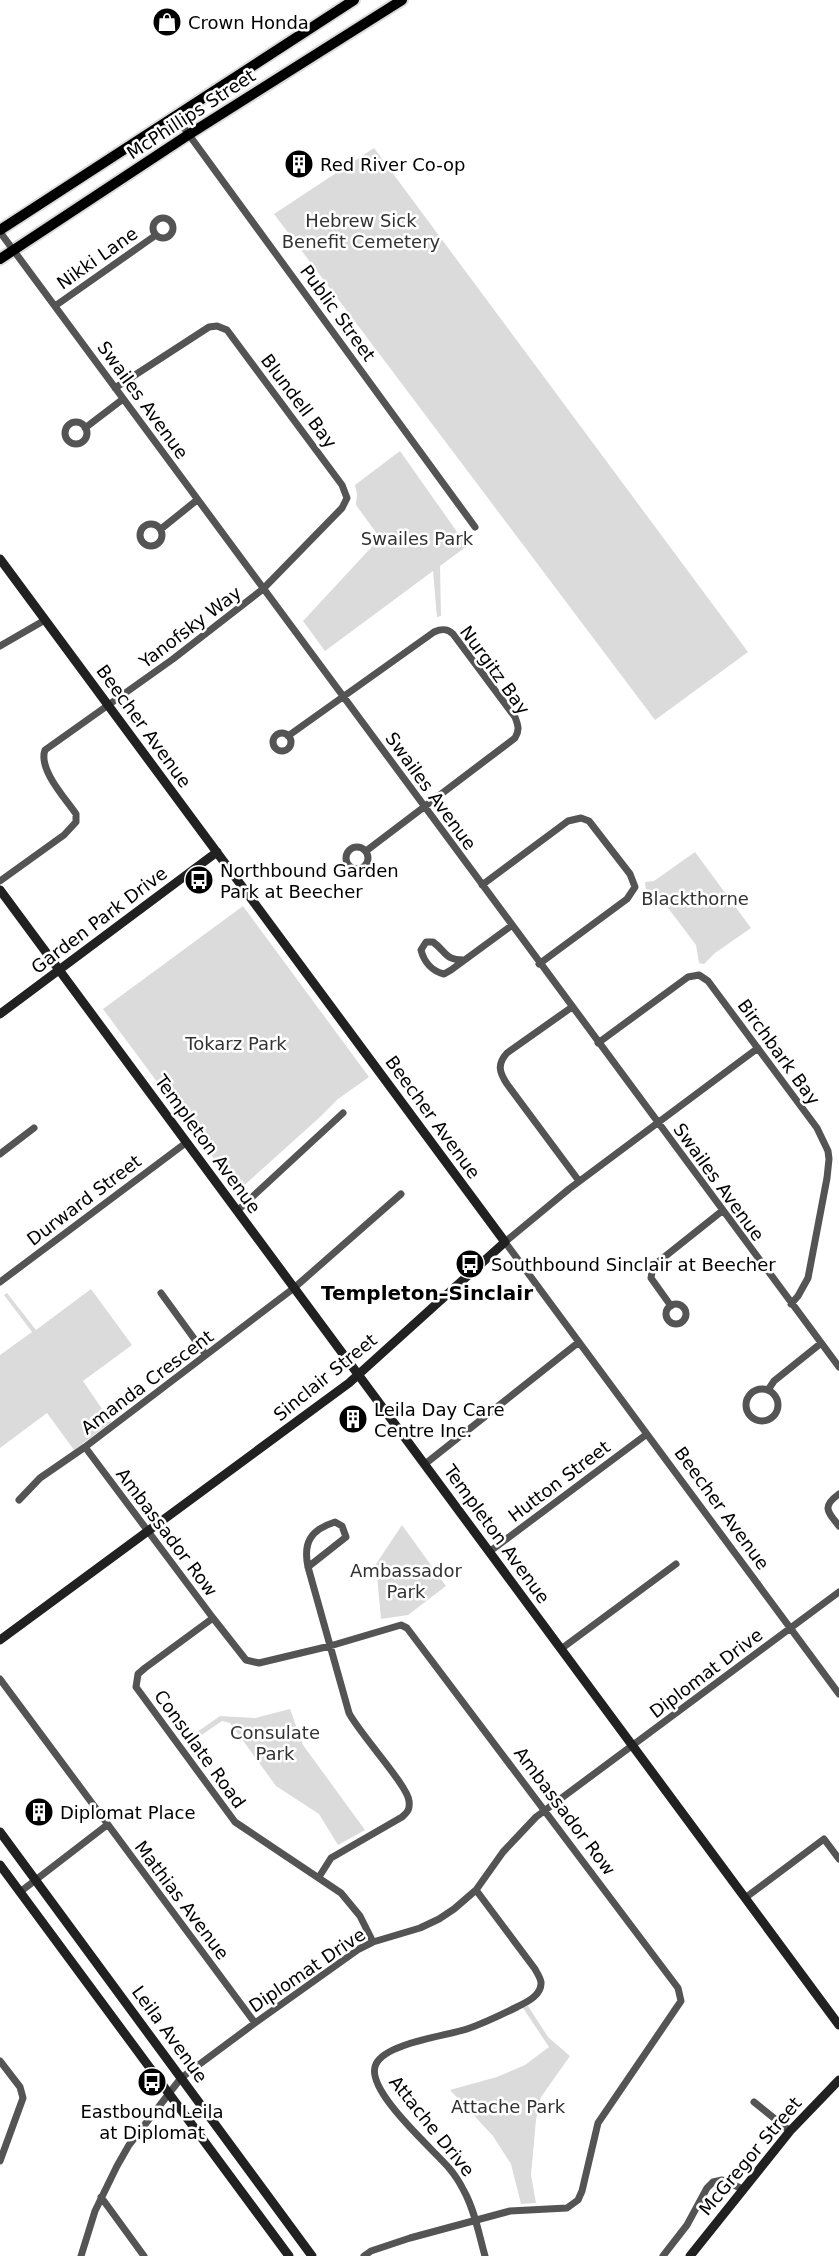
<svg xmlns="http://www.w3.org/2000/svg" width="839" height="2256" viewBox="0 0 839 2256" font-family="'DejaVu Sans',sans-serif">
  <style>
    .green { fill: #dbdbdb }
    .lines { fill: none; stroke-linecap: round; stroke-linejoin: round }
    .primary-casing { stroke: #dbdbdb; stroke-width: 14 }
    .street { stroke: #545454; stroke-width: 7 }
    .secondary { stroke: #212121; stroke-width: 9 }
    .primary { stroke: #000; stroke-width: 10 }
    .labels { text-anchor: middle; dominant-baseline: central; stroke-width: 5; stroke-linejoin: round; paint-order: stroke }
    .poi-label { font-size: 18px; fill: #000; stroke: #fff; text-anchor: start }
    .street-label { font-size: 18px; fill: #000; stroke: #fff }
    .park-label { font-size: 18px; fill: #323232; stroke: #fff }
    .neighbourhood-label { font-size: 20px; font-weight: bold; fill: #000; stroke: #fff }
  </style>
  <rect width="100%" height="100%" fill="#fff"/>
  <path class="green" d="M374 148 748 652 655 720 274 214Z
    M400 451 467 546 440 566 441 616 437 617 433 571 325 651 303 621 380 538 356 505 357 494 355 485Z
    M695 852 751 928 715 953 704 964 699 963 696 945 662 900 646 892 645 882 654 881Z
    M243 906 369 1077 338 1099 320 1117 238 1191 103 1009Z
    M91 1289 132 1345 83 1381 111 1422 74 1450 47 1413 0 1448V1355L32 1332 4 1295 7 1293 36 1330Z
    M402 1525 446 1586 408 1615 381 1619 376 1564Z
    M290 1709 303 1745 365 1830 338 1845 319 1814 276 1786 230 1723 222 1721 190 1743 187 1739 220 1716 255 1718Z
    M528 2006 548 2037 570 2056 541 2097 536 2120 531 2175 536 2203 521 2204 511 2164 493 2136 450 2090 497 2077 525 2065 549 2047 523 2008Z"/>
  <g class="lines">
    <g class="primary-casing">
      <path id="primary" d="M0 230 354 0
        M0 259 188 135 402 0"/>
    </g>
    <path class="street" d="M176 117 475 527
      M153 228a10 10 0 1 1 20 0a10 10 0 1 1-20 0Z
      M0 232 839 1367
      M55 306 156 235
      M65 433a11 11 0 1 1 22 0a11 11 0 1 1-22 0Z
      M85 428 123 399
      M140 535a11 11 0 1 1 22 0a11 11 0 1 1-22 0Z
      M161 529 197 500
      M0 646 45 620
      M273 742a9 9 0 1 1 18 0a9 9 0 1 1-18 0Z
      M288 736 434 632C441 629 447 628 453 634L515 717C518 725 520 730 515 738L366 851
      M346 858a11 11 0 1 1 22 0a11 11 0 1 1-22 0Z
      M0 881 64 835 76 822V814C65 798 38 769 45 750L173 659 263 589 342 508 347 498 342 485 227 330 217 326 209 327 115 388
      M482 885 568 821 581 818 589 821 630 874 635 887 627 899 539 964
      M464 960C444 960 446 951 433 942H426L421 950C424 962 432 971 444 974L451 970 511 926
      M572 1007 507 1053C497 1064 499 1072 507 1084L579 1181
      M598 1043 688 977 699 975 708 981 817 1128 828 1151 829 1159 827 1178 808 1278 798 1296 791 1304
      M758 1048 569 1189 505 1242 839 1694
      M0 1154 34 1128
      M237 1211 343 1113
      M0 1282 187 1142
      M161 1293 206 1355
      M666 1314a10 10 0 1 1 20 0a10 10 0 1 1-20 0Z
      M671 1306 651 1278 653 1266 722 1211
      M746 1405a16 16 0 1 1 32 0a16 16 0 1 1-32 0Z
      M768 1390 774 1381 820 1344
      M85 1447 213 1618 246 1660 259 1663 330 1646 401 1625 407 1628 678 1988 681 2001 598 2123 582 2191 578 2200 567 2208 510 2211 410 2238 371 2251 364 2256
      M425 1464 579 1342
      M839 1494C821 1507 828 1512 839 1526
      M19 1500 40 1478 85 1447 294 1288 401 1194
      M489 1552 647 1434
      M308 1567 346 1537 342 1526 335 1522C310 1530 303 1543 308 1567L349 1713C359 1733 408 1786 409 1801 410 1809 408 1812 402 1817L331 1858 319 1877
      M213 1618 145 1668 138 1674 136 1687 235 1822 341 1893 360 1916 373 1942
      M561 1649 676 1564
      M0 1679 255 2023
      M476 1890 535 1969C537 1973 540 1977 541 1982 542 1995 527 2002 517 2007 501 2015 485 2023 467 2029 446 2036 386 2043 376 2064 363 2089 434 2150 449 2168 455 2175 460 2183 464 2191 475 2211 479 2235 485 2256
      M20 1892 107 1825
      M745 1898 824 1839 839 1859
      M0 2061 20 2087 23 2098 0 2161
      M754 2102 790 2131
      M101 2197 144 2256
      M81 2256 95 2211 117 2166 129 2145 181 2078 255 2023 359 1949 373 1942 420 1928 439 1919 454 1909 476 1890 503 1852 536 1817 839 1592
      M663 2256 687 2225 707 2188 713 2182 722 2180 743 2189"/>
    <path class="secondary" d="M0 559 505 1242 349 1383 0 1640
      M0 890 839 2025
      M0 1014 217 852
      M0 1832 312 2256
      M0 1865 289 2256
      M690 2256 790 2131 839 2080"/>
    <use href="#primary" class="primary"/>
  </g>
  <defs>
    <g id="shop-disc" transform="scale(1.5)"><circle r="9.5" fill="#000" stroke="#fff"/><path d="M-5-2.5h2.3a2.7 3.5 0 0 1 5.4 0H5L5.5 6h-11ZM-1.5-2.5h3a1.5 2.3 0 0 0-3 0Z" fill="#fff"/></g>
    <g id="building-disc" transform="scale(1.5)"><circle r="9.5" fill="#000" stroke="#fff"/><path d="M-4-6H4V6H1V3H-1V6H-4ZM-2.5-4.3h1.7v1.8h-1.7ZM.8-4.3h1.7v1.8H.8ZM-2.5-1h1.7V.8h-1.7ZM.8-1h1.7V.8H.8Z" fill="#fff"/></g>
    <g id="bus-disc" transform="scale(1.5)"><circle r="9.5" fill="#000" stroke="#fff"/><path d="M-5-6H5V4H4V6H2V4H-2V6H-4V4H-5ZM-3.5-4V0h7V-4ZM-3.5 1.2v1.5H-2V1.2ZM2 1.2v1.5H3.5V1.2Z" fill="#fff"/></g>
  </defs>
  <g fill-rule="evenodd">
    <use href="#shop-disc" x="167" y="22"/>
    <use href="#building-disc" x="299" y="164"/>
    <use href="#bus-disc" x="199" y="880"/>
    <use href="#bus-disc" x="470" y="1264"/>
    <use href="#building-disc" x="353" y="1419"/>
    <use href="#building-disc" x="39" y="1812"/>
    <use href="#bus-disc" x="152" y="2082"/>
  </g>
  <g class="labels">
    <g class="poi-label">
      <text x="188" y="22">Crown Honda</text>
      <text x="320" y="164">Red River Co-op</text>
      <text x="220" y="870">Northbound Garden<tspan x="220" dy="21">Park at Beecher</tspan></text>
      <text x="491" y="1264">Southbound Sinclair at Beecher</text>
      <text x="374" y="1409">Leila Day Care<tspan x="374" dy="21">Centre Inc.</tspan></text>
      <text x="60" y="1812">Diplomat Place</text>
      <text x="152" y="2111" text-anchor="middle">Eastbound Leila<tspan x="152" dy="21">at Diplomat</tspan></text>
    </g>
    <g class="street-label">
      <text transform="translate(191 114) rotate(-33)">McPhillips Street</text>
      <text transform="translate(97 258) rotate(-35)">Nikki Lane</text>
      <text transform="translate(338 313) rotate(54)">Public Street</text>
      <text transform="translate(143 400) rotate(54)">Swailes Avenue</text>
      <text transform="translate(299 401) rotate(53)">Blundell Bay</text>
      <text transform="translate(190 627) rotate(-37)">Yanofsky Way</text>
      <text transform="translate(495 670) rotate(54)">Nurgitz Bay</text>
      <text transform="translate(144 726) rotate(54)">Beecher Avenue</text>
      <text transform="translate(431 791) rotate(54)">Swailes Avenue</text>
      <text transform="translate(99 920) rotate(-37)">Garden Park Drive</text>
      <text transform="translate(779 1052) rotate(54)">Birchbark Bay</text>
      <text transform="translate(433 1117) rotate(54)">Beecher Avenue</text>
      <text transform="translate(208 1144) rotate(54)">Templeton Avenue</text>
      <text transform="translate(719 1182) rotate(54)">Swailes Avenue</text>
      <text transform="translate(84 1200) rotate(-37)">Durward Street</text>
      <text transform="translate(325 1377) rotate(-39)">Sinclair Street</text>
      <text transform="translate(147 1382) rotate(-37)">Amanda Crescent</text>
      <text transform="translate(559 1481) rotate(-37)">Hutton Street</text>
      <text transform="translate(722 1508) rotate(54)">Beecher Avenue</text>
      <text transform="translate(167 1532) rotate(53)">Ambassador Row</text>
      <text transform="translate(497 1534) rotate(54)">Templeton Avenue</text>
      <text transform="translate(706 1673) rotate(-37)">Diplomat Drive</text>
      <text transform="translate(200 1749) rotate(54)">Consulate Road</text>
      <text transform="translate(565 1811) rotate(53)">Ambassador Row</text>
      <text transform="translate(182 1900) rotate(53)">Mathias Avenue</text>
      <text transform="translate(307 1970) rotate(-34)">Diplomat Drive</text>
      <text transform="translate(170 2034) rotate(54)">Leila Avenue</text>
      <text transform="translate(432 2126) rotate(51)">Attache Drive</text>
      <text transform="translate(750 2156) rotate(-50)">McGregor Street</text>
    </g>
    <g class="park-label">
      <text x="361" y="220">Hebrew Sick<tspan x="361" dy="21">Benefit Cemetery</tspan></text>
      <text x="417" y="538">Swailes Park</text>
      <text x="695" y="898">Blackthorne</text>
      <text x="236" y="1043">Tokarz Park</text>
      <text x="406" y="1570">Ambassador<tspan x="406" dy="21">Park</tspan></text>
      <text x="275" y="1732">Consulate<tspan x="275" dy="21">Park</tspan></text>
      <text x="508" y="2106">Attache Park</text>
    </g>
    <g class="neighbourhood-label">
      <text x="427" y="1293">Templeton–Sinclair</text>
    </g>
  </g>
</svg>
